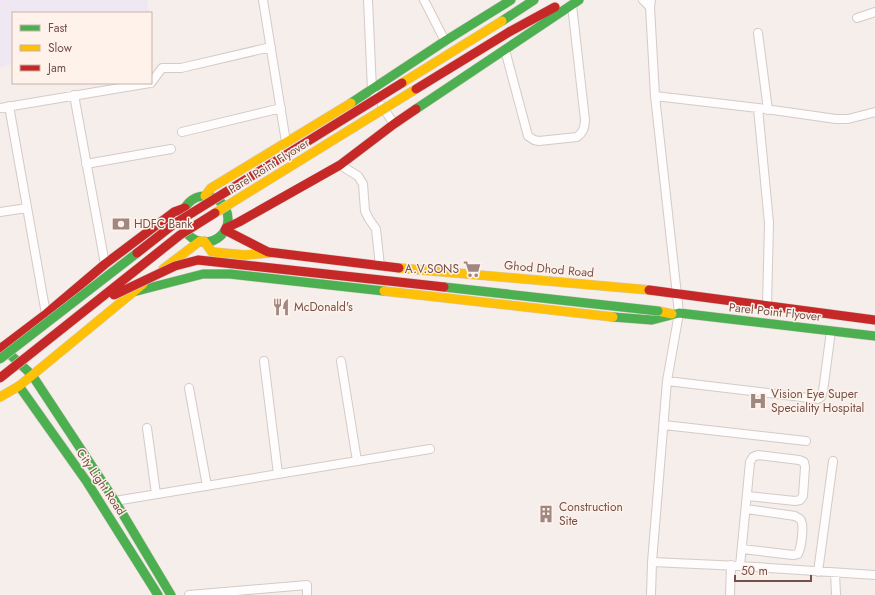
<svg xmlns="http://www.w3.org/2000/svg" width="875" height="595" viewBox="0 0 875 595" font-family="Jost,sans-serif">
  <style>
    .education { fill: #efe7f2 }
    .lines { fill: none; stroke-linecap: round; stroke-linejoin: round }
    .street-casing { stroke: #d4cac7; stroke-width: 10 }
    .fast-casing { stroke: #d5cac6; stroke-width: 10 }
    .slow-casing { stroke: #d5cac6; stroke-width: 10 }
    .jam-casing { stroke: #d5cac6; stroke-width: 10 }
    .street { stroke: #fefcfc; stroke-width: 8 }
    .fast { stroke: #4caf50; stroke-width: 9 }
    .slow { stroke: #ffc107; stroke-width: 9 }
    .jam { stroke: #c62828; stroke-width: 9 }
    .fast-bridge-casing { stroke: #d5c8c6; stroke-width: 10; stroke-linecap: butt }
    .slow-bridge-casing { stroke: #d5c8c6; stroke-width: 10; stroke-linecap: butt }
    .jam-bridge-casing { stroke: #d5c8c6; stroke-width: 10; stroke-linecap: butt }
    .fast-bridge { stroke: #4caf50; stroke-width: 9 }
    .slow-bridge { stroke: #ffc107; stroke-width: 9 }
    .jam-bridge { stroke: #c62828; stroke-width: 9 }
    .labels { text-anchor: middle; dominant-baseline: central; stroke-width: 3; stroke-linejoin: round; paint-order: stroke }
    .street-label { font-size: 12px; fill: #73504a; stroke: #fff2ea }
    .poi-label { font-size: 12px; fill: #73504a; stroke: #fff2ea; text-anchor: start }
  </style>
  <rect width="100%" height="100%" fill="#f6eeea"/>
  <path class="education" d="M0 0H147L149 13H13V64L0 67Z"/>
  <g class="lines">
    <g class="street-casing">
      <path id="street" d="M263 0 286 142
        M368 0 372 90 374 93
        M424 0 445 41
        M643 0 650 7 651 0
        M650 7 655 96 679 313 667 381 652 562 651 595
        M857 18 875 12
        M758 33 768 110
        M505 50 528 136 534 140 539 141 577 137C583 133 585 127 585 120L572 5
        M151 83 162 68H181L271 47
        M74 95 105 264
        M655 96 758 108 836 119H848L875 112
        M9 106 46 314
        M382 106 394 124
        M0 108 150 83
        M758 108 769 223 767 306
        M182 132 281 108
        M86 164 171 149
        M340 165 358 176 363 184 365 211 369 219 376 229 380 266
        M0 212 27 208
        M264 361 278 474
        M341 361 357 461
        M667 381 818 399 821 397 823 391 831 331
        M189 388 207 486
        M664 425 806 441
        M147 428 156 494
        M115 501 430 449
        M742 549 793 555 798 554C801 548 805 524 800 519 799 518 796 517 795 516L746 509
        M652 562 740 566 875 575
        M740 566 750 462 753 457 758 455 799 460 804 462 805 467 803 496 800 500 795 501 748 496
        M818 572 833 461
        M835 573 836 595
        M189 595 307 585V595
        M730 595 731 565"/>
    </g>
    <g class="fast-casing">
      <path id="fast" d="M502 21 534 0
        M351 103 445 41 511 0
        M416 109 579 0
        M182 219a23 23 0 1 1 46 0a23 23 0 1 1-46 0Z
        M133 292 203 274H230L384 291
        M613 317 652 320 679 313 875 336
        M2 347 32 375 115 501 171 595
        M19 386 87 482 158 595"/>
    </g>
    <g class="slow-casing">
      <path id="slow" d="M205 196 211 188 351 103
        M204 241 212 252 245 255 269 253
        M399 268 649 290
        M163 269 200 241
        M384 291 613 317
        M658 311 672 314
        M0 397 19 386 143 284"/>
    </g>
    <g class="jam-casing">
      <path id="jam" d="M509 32 555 7
        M226 228 239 222 340 165 394 124 416 109
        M225 230 268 252 399 268
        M649 290 875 320
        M0 349 46 314 105 264 174 212 185 208"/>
    </g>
    <use href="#street" class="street"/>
    <use href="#fast" class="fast"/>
    <use href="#slow" class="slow"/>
    <use href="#jam" class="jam"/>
    <g class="fast-bridge-casing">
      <path id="fast-bridge" d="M444 287 658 311
        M0 359 137 253"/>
    </g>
    <g class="slow-bridge-casing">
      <path id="slow-bridge" d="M402 83 502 21
        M215 213 416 89"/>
    </g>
    <g class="jam-bridge-casing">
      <path id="jam-bridge" d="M416 89 509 32
        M137 253 174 224 402 83
        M114 295 175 266 198 260 444 287
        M0 378 180 235 215 213"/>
    </g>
    <use href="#fast-bridge" class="fast-bridge"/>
    <use href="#slow-bridge" class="slow-bridge"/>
    <use href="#jam-bridge" class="jam-bridge"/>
  </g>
  <defs>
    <g id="bank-bare" transform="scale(1.38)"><path d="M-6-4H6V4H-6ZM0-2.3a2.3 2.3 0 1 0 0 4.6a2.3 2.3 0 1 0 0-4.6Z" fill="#a18782" stroke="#fff2ea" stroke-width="2.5" paint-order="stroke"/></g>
    <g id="supermarket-bare" transform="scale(1.38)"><path d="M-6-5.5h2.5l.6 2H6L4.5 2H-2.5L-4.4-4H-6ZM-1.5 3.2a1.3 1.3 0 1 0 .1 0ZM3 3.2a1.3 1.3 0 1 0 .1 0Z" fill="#a18782" stroke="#fff2ea" stroke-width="2.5" paint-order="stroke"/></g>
    <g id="restaurant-bare" transform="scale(1.38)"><path d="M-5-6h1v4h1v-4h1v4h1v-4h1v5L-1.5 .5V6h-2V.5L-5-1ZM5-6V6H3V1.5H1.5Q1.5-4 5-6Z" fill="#a18782" stroke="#fff2ea" stroke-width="2.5" paint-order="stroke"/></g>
    <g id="hospital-bare" transform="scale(1.38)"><path d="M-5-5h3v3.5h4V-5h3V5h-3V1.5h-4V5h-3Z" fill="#a18782" stroke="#fff2ea" stroke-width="2.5" paint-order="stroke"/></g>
    <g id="building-bare" transform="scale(1.38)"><path d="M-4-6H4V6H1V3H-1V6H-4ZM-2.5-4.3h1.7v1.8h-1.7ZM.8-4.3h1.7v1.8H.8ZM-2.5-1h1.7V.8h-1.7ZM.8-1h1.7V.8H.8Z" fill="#a18782" stroke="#fff2ea" stroke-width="2.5" paint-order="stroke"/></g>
  </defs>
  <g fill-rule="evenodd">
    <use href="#bank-bare" x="121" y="224"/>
    <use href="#supermarket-bare" x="472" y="269"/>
    <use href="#restaurant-bare" x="281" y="307"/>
    <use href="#hospital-bare" x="758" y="401"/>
    <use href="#building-bare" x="546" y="514"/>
  </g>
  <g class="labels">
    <g class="street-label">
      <text transform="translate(269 166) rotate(-32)">Parel Point Flyover</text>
      <text transform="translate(549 269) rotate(5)">Ghod Dhod Road</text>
      <text transform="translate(775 312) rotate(6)">Parel Point Flyover</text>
      <text transform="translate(101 482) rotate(56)">City Light Road</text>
    </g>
    <g class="poi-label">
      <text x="134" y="224">HDFC Bank</text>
      <text x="459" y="269" text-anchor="end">A.V.SONS</text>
      <text x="294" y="307">McDonald's</text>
      <text x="771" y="394">Vision Eye Super<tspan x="771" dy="14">Speciality Hospital</tspan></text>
      <text x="559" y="507">Construction<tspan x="559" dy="14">Site</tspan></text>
    </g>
  </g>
  <rect x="12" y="12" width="140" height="72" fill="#fff2ea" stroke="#c7b1aa"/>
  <rect x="20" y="25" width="20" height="6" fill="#4caf50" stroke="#c7b1aa"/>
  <text x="48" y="32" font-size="12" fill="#73504a">Fast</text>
  <rect x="20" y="45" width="20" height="6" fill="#ffc107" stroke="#c7b1aa"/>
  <text x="48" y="52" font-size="12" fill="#73504a">Slow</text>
  <rect x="20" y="65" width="20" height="6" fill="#c62828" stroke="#c7b1aa"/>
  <text x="48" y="72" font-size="12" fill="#73504a">Jam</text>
  <path d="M735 575v6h76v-6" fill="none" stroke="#73504a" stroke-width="2"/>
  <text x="741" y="575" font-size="12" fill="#73504a" stroke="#fff2ea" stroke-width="3" paint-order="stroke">50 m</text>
</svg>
